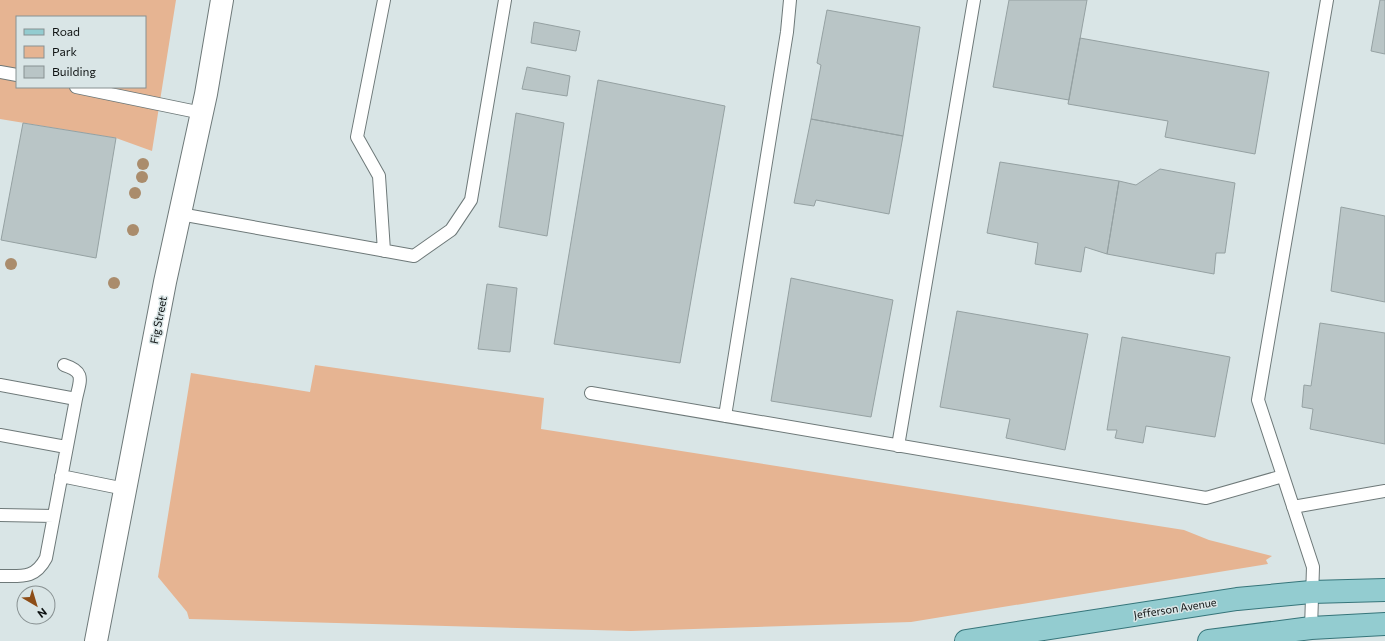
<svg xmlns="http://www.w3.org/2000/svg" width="1385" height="641" viewBox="0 0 1385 641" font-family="Commissioner,sans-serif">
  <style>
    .green { fill: #e6b492; fill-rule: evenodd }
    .building { fill: #b9c5c6; stroke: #95a1a2 }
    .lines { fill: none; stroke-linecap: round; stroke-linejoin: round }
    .lane-casing { stroke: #6e7979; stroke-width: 14 }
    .secondary-casing { stroke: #6e7979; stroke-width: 24 }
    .primary-casing { stroke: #36757a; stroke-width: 24 }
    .lane { stroke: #fff; stroke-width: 12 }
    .secondary { stroke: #fff; stroke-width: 22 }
    .primary { stroke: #93ccd0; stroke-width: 22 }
    .tree { fill: #aa8c6c }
    .labels { text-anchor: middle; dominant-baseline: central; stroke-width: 3; stroke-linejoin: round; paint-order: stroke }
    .street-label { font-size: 11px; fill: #0f1313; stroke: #d9e5e6 }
  </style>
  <rect width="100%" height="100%" fill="#d9e5e6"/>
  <path class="green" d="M0 0H176L152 151 116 138 0 119ZM17 17H145V87H17Z
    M315 365 544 398 541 429 1184 530 1209 540 1272 556 1266 560 1268 564 911 622 631 631 189 619 187 612 158 577 191 373 310 392Z"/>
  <path class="building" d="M1009 0H1087L1069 100 993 87Z
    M1380 0H1385V54L1371 51Z
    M827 10 920 27 903 136 811 119 821 65 817 63Z
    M534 22 580 31 576 51 531 43Z
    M1080 38 1269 72 1255 154 1165 137 1168 121 1068 104Z
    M527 67 570 76 567 96 522 89Z
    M598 80 725 106 680 363 554 344Z
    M516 113 564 123 547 236 499 227Z
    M811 119 903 136 889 214 816 200 814 206 794 203Z
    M23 123 116 138 96 258 1 240Z
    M1000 162 1119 181 1107 254 1085 247 1081 272 1035 264 1038 243 987 233Z
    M1160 169 1235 183 1225 253H1216L1214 274 1107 254 1119 181 1136 185Z
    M1341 207 1385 216V302L1331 291Z
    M791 278 893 300 871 417 771 401Z
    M487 284 517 288 510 352 478 349Z
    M957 311 1088 334 1065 450 1006 438 1010 419 940 407Z
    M1320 323 1385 333V444L1310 429 1313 409 1302 407 1304 385 1311 386Z
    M1122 337 1230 357 1215 437 1146 426 1143 443 1115 438 1117 430H1107Z"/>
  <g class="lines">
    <g class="lane-casing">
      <path id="lane" d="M0 72 17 75
        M76 87 202 113
        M180 214 414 256 451 230 471 200 505 0
        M384 251 379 176 357 137 384 0
        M64 365C86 372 80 380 76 399
        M0 385 76 399 46 558C35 579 22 576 0 576
        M591 393 1206 498 1283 476
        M725 416 787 32 790 0
        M0 435 66 447
        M898 446 974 0
        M61 476 125 489
        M1293 507 1385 491
        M0 515 54 516
        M1311 628 1313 567 1258 400 1327 0"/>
    </g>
    <g class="secondary-casing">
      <path id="secondary" d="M96 641 165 282 206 94 222 0"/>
    </g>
    <g class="primary-casing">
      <path id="primary" d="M966 641 1237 599 1311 592 1385 590
        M1209 641 1311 628 1385 624"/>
    </g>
    <use href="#lane" class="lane"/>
    <use href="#secondary" class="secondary"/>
    <use href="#primary" class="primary"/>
  </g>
  <g class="tree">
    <circle cx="143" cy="164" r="6"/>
    <circle cx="142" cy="177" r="6"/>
    <circle cx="135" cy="193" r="6"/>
    <circle cx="133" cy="230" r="6"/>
    <circle cx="11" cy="264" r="6"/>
    <circle cx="114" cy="283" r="6"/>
  </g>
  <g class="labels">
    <g class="street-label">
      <text transform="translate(158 320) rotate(-79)">Fig Street</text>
      <text transform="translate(1175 608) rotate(-9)">Jefferson Avenue</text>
    </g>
  </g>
  <rect x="16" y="16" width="130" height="72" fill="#d9e5e6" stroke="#889192"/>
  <rect x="24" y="29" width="20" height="6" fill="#93ccd0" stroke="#889192"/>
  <text x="52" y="36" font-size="12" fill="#0f1313">Road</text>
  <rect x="24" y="46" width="20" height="12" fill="#e6b492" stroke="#889192"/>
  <text x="52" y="56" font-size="12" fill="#0f1313">Park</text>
  <rect x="24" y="66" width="20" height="12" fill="#b9c5c6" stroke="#889192"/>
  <text x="52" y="76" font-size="12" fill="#0f1313">Building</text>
  <g transform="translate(36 605) rotate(142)"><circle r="19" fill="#d9e5e6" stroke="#889192"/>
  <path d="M0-3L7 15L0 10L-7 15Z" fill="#8d4d17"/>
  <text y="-6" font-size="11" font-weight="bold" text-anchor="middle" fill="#0f1313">N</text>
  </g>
</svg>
